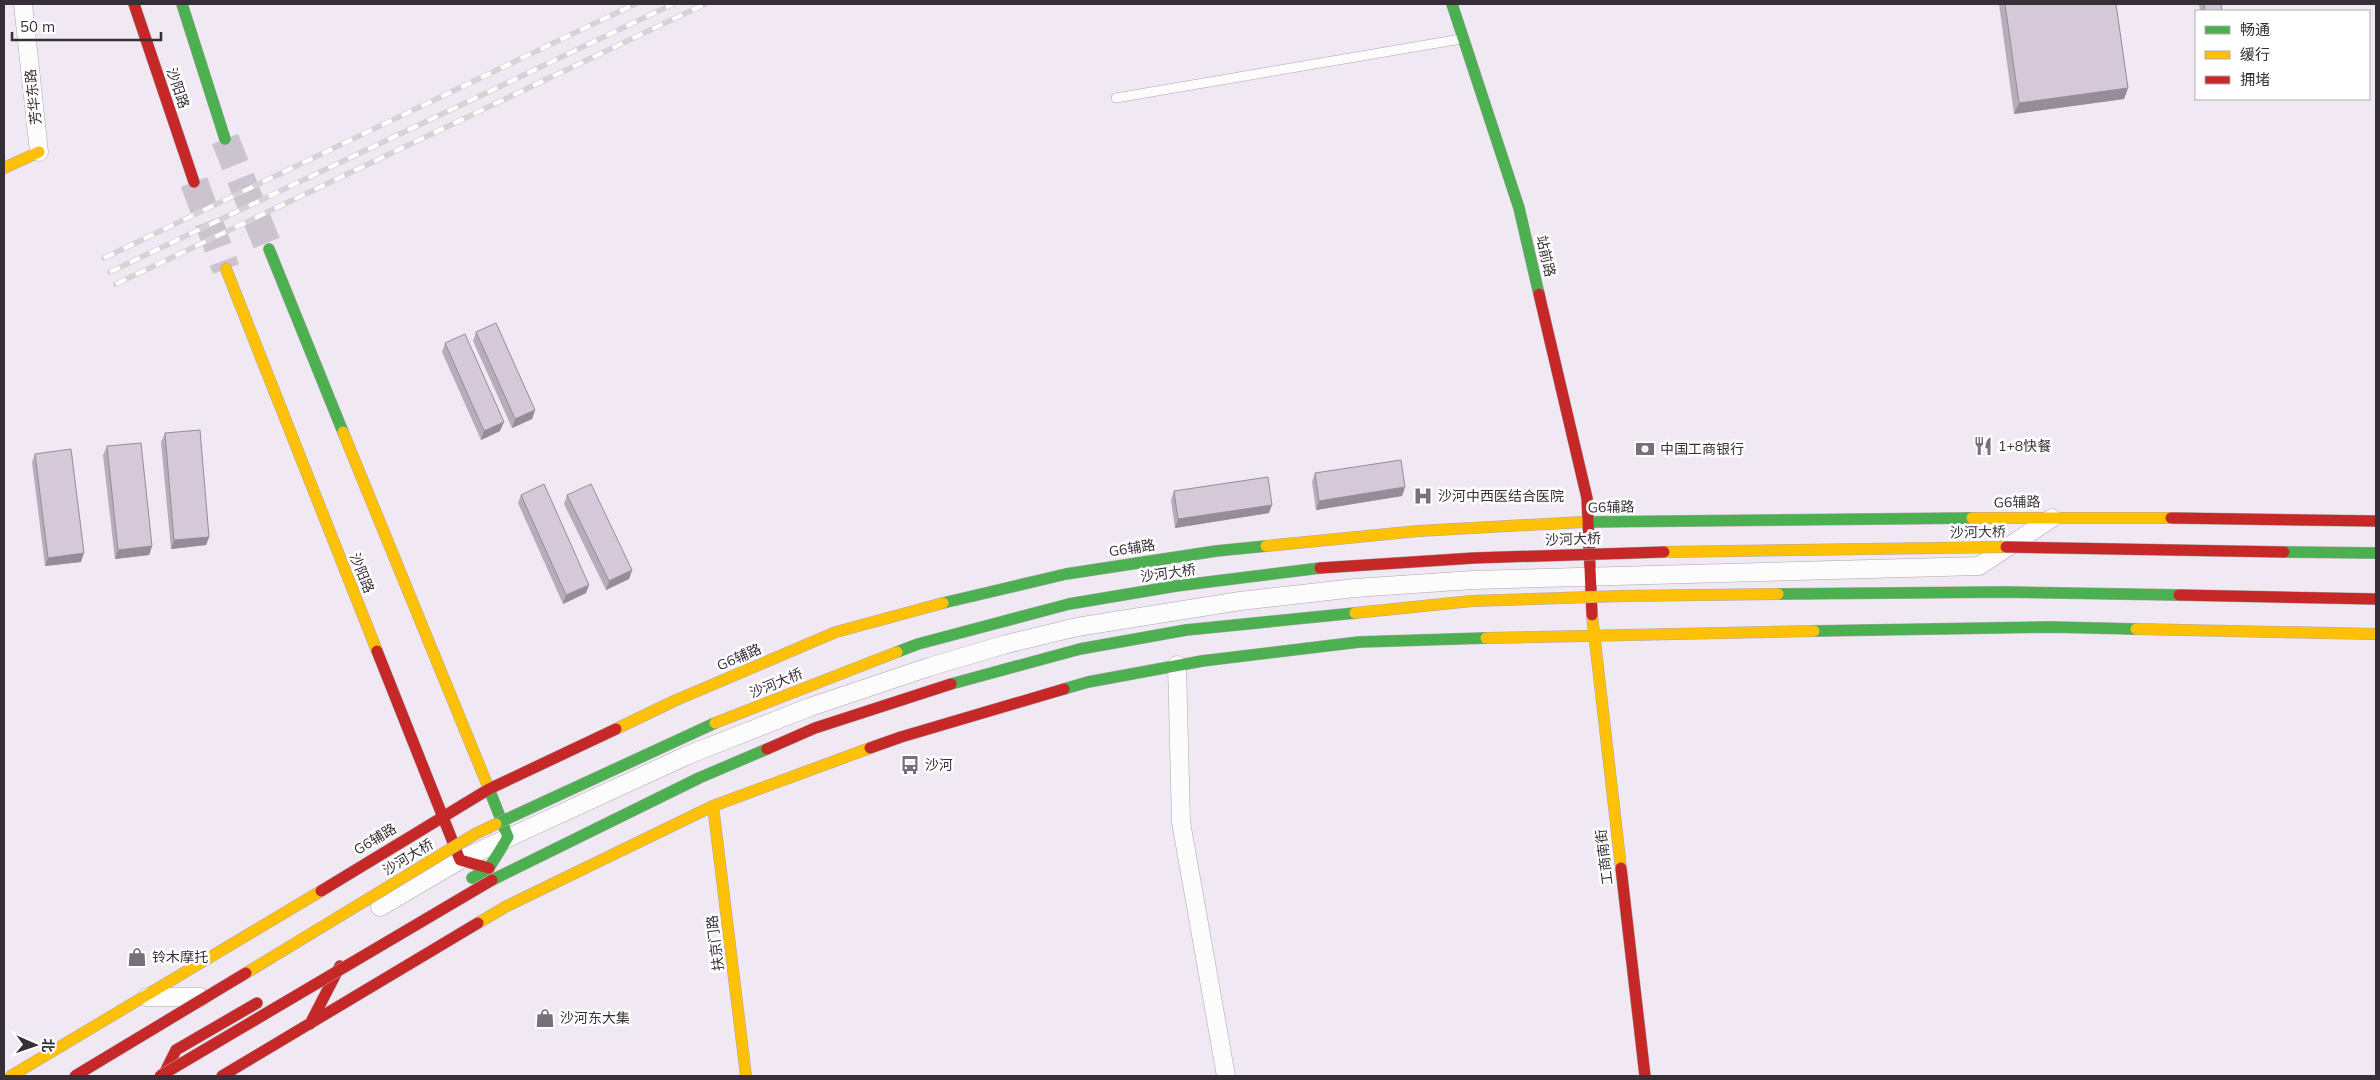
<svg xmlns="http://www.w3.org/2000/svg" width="2380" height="1080" viewBox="0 0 2380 1080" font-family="Mulish,'Noto Sans SC',sans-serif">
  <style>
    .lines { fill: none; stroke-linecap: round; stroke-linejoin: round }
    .primary-tunnel { stroke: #cbc3cd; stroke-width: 28; stroke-dasharray: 28 14; stroke-linecap: butt }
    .lane-casing { stroke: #aca7ae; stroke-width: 10 }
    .street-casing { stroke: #aca7ae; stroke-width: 19 }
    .fast-casing { stroke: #aca7ae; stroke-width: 12 }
    .slow-casing { stroke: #aca7ae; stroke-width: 12 }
    .jam-casing { stroke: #aca7ae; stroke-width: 12 }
    .lane { stroke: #fdfcfd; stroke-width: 9 }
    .street { stroke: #fdfcfd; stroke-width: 18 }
    .fast { stroke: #4caf50; stroke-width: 11 }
    .slow { stroke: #ffc107; stroke-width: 11 }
    .jam { stroke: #c62828; stroke-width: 11 }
    .rail-casing { stroke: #d6d3d6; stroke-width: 5.5 }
    .rail { stroke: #fff; stroke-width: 4; stroke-dasharray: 11; stroke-linecap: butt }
    .fast-bridge-casing { stroke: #aca7ae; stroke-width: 12; stroke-linecap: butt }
    .slow-bridge-casing { stroke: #aca7ae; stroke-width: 12; stroke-linecap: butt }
    .jam-bridge-casing { stroke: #aca7ae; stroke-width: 12; stroke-linecap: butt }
    .fast-bridge { stroke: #4caf50; stroke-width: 11 }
    .slow-bridge { stroke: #ffc107; stroke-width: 11 }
    .jam-bridge { stroke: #c62828; stroke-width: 11 }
    .wall { fill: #b7acba }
    .shaded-wall { fill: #958c97 }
    .building { fill: #d5c8d8; stroke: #958c97 }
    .labels { text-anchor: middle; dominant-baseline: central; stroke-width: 5; stroke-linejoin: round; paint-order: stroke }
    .street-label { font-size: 14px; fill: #362f37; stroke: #fff }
    .poi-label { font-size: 14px; fill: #362f37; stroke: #fff; text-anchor: start }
  </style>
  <rect width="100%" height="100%" fill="#f0e8f2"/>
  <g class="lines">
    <path class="primary-tunnel" d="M225 139 269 249
      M194 182 226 269"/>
    <g class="lane-casing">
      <path id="lane" d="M1116 98 1461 39"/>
    </g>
    <g class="street-casing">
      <path id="street" d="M23 4 39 152
        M1177 665 1181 822 1226 1076
        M380 907 460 860 688 755 810 707 929 667 1003 645 1077 627 1240 601 1355 588 1473 580 1979 566 2052 518
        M147 997H201"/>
    </g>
    <g class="fast-casing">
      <path id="fast" d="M182 4 225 139
        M1452 4 1519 208 1539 294
        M269 249 343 432
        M1583 522 1972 518
        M943 603 1066 574 1216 551 1266 546
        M1814 631 2051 627 2136 629
        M1064 689 1088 682 1202 661 1359 642 1486 638
        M472 878 489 868 508 837 489 789"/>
    </g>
    <g class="slow-casing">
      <path id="slow" d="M4 168 39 152
        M226 269 377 651
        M343 432 489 789
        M1972 518H2171
        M1266 546 1418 531 1583 522
        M1592 615 1621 868
        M2136 629 2376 634
        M1486 638 1814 631
        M616 729 674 701 836 632 943 603
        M713 806 746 1076
        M478 923 507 906 713 806 870 748
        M11 1076 321 891"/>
    </g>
    <g class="jam-casing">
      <path id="jam" d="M134 4 194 182
        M1539 294 1587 498 1592 615
        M2171 518 2376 521
        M377 651 460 860 489 868
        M870 748 901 737 1064 689
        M1621 868 1645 1076
        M321 891 489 789 616 729
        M310 1024 340 966
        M163 1076 176 1050 257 1003
        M222 1076 478 923"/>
    </g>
    <use href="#lane" class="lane"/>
    <use href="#street" class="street"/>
    <use href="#fast" class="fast"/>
    <use href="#slow" class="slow"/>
    <use href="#jam" class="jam"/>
    <g class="rail-casing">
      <path id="rail" d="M104 258 635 4
        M110 272 673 4
        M116 284 705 4"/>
    </g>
    <use href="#rail" class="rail"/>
    <g class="fast-bridge-casing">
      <path id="fast-bridge" d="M2284 552 2376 553
        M1778 594 2003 592 2179 595
        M897 652 918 644 1069 604 1176 586 1320 568
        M951 684 1080 649 1186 630 1355 613
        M496 824 715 723
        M492 880 699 778 767 749"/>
    </g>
    <g class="slow-bridge-casing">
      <path id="slow-bridge" d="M1664 552 2006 547
        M1355 613 1472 601 1622 596 1778 594
        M715 723 897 652
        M246 973 475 834 496 824"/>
    </g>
    <g class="jam-bridge-casing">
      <path id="jam-bridge" d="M2006 547 2284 552
        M1320 568 1474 558 1664 552
        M2179 595 2376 599
        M767 749 815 728 951 684
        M75 1076 246 973
        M160 1076 492 880"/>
    </g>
    <use href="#fast-bridge" class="fast-bridge"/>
    <use href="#slow-bridge" class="slow-bridge"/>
    <use href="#jam-bridge" class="jam-bridge"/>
  </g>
  <path class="wall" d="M1999 4H2116L2128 88 2124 99 2014 114Z
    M2199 4H2221L2222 11H2200Z
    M476 332 535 410 532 419 512 428 473 341Z
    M445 343 500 431 481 440 442 352Z
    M165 433 209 537 206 545 171 549 161 442Z
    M107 446 152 546 149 555 115 559 103 455Z
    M35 454 81 562 45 566 32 462Z
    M1315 473 1405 487 1402 496 1316 510 1312 482Z
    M1174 491 1269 513 1175 528 1171 500Z
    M521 495 586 593 563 604 518 503Z
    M567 495 632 570 629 579 606 590 564 504Z"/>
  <path class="shaded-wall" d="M2128 88 2124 99 2014 114 2019 103Z
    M535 410 532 419 512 428 515 419Z
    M504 422 500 431 481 440 484 431Z
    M1405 487 1402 496 1316 510 1319 501Z
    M1272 505 1269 513 1175 528 1178 519Z
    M209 537 206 545 171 549 174 540Z
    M152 546 149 555 115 559 118 550Z
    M84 553 81 562 45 566 48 558Z
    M632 570 629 579 606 590 609 581Z
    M589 585 586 593 563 604 566 595Z"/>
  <path class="building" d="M2005 4H2116L2128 88 2019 103Z
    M2204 4H2221L2222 11H2205Z
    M496 323 535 410 515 419 476 332Z
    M465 334 504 422 484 431 445 343Z
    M200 430 209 537 174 540 165 433Z
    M141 443 152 546 118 550 107 446Z
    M71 449 84 553 48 558 35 454Z
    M1401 460 1405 487 1319 501 1315 473Z
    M1268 477 1272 505 1178 519 1174 491Z
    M544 484 589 585 566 595 521 495Z
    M591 484 632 570 609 581 567 495Z"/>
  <defs>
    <g id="restaurant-bare" transform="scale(1.5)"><path d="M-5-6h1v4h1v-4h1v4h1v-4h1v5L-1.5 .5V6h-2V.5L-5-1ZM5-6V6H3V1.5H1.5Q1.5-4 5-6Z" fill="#777078" stroke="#fff" stroke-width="2.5" paint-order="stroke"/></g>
    <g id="bank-bare" transform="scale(1.5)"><path d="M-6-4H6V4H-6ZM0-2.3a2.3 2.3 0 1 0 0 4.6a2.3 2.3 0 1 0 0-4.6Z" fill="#777078" stroke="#fff" stroke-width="2.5" paint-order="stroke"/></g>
    <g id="hospital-bare" transform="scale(1.5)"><path d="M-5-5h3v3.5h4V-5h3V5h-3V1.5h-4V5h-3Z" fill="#777078" stroke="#fff" stroke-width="2.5" paint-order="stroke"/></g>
    <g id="bus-bare" transform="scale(1.5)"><path d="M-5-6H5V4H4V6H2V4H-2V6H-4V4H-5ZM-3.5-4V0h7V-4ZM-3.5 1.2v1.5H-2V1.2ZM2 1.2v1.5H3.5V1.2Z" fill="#777078" stroke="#fff" stroke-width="2.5" paint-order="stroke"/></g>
    <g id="shop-bare" transform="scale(1.5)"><path d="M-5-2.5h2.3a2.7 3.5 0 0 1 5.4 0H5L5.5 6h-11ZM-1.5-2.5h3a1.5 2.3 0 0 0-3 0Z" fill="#777078" stroke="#fff" stroke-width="2.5" paint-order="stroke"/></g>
  </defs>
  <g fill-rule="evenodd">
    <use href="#restaurant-bare" x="1983" y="446"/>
    <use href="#bank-bare" x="1645" y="449"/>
    <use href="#hospital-bare" x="1423" y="496"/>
    <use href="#bus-bare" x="910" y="765"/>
    <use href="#shop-bare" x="137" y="957"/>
    <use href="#shop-bare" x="545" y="1018"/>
  </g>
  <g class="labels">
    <g class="street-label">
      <text transform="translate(178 88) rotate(71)">沙阳路</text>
      <text transform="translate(33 97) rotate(-96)">芳华东路</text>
      <text transform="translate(1546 256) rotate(77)">站前路</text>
      <text transform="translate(2017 502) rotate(-1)">G6辅路</text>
      <text transform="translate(1611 507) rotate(-1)">G6辅路</text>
      <text transform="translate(1978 532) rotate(-1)">沙河大桥</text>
      <text transform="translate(1573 539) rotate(-2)">沙河大桥</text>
      <text transform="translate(1132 548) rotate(-9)">G6辅路</text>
      <text transform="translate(362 573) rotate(68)">沙阳路</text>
      <text transform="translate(1168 573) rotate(-8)">沙河大桥</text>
      <text transform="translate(739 657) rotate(-23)">G6辅路</text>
      <text transform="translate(776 683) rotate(-22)">沙河大桥</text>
      <text transform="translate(375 839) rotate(-31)">G6辅路</text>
      <text transform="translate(408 857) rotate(-31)">沙河大桥</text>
      <text transform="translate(1604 857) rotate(-97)">工商南街</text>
      <text transform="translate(715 943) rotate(-97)">扶京门路</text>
    </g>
    <g class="poi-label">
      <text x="1998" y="446">1+8快餐</text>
      <text x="1660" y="449">中国工商银行</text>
      <text x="1438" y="496">沙河中西医结合医院</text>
      <text x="925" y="765">沙河</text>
      <text x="152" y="957">铃木摩托</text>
      <text x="560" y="1018">沙河东大集</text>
    </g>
  </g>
  <rect width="2380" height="1080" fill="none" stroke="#362f37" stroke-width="10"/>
  <rect x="2195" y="10" width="175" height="90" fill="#ffffff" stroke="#afacaf"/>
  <rect x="2205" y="26" width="25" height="8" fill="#4caf50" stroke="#afacaf"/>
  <text x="2240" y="35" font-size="15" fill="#362f37">畅通</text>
  <rect x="2205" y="51" width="25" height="8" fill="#ffc107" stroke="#afacaf"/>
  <text x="2240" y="60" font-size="15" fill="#362f37">缓行</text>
  <rect x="2205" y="76" width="25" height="8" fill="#c62828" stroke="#afacaf"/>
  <text x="2240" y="85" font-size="15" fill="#362f37">拥堵</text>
  <g transform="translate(35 1045) rotate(92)" stroke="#ffffff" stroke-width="4" paint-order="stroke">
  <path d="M0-4L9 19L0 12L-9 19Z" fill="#362f37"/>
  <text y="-8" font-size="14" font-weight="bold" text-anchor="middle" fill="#362f37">北</text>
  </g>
  <path d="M12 32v8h149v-8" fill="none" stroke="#362f37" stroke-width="2.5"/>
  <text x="20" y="32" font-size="15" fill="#362f37" stroke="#ffffff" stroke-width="4" paint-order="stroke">50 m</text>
</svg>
